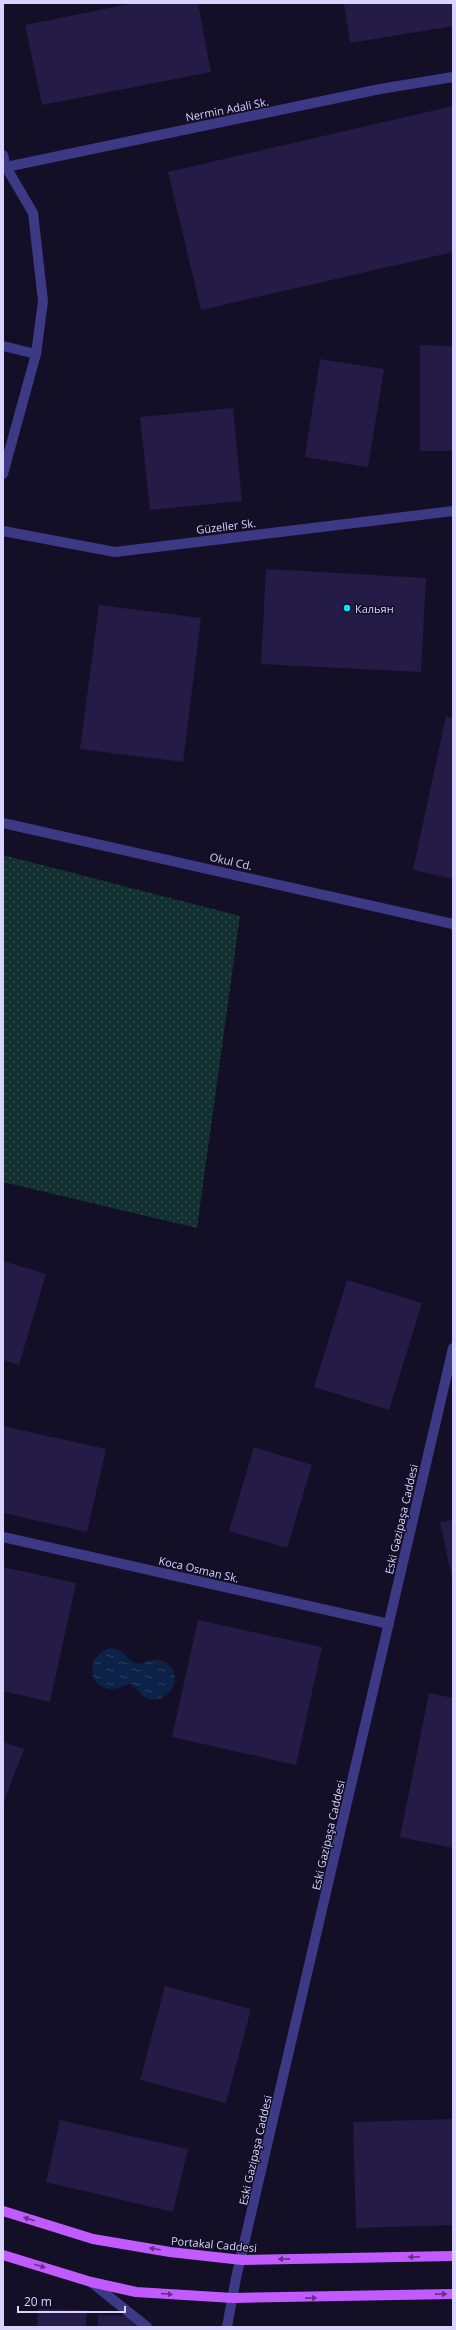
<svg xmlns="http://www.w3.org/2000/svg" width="456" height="2330" viewBox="0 0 456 2330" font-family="'Open Sans',sans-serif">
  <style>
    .grass { fill: url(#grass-dots) }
    .water { fill: url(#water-ripples) }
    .building { fill: #241b47 }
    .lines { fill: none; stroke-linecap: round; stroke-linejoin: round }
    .minor { stroke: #3d3a85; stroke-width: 10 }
    .primary { stroke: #c25bff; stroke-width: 10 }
    .oneway { fill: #623188 }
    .poi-dot { fill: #00e5ff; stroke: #130f26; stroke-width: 1.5 }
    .labels { text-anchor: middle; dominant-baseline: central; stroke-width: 3; stroke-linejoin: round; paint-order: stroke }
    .street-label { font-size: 11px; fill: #d9d4ff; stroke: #130f26 }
    .poi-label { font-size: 11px; fill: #d9d4ff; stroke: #130f26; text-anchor: start }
  </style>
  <defs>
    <pattern id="grass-dots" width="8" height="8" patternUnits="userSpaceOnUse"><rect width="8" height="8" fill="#12302f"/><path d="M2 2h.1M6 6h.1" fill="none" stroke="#344d4e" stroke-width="1.8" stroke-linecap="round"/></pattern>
    <pattern id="water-ripples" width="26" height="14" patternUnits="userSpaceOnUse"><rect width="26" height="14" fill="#0c2248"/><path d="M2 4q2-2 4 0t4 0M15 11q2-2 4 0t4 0" fill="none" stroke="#2f4163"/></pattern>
  </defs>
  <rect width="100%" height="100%" fill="#130f26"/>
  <path class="grass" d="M3 855 240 916 197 1228 3 1182Z"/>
  <path class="water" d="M110 1648C128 1650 125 1659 135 1663 145 1666 152 1655 165 1662 185 1673 171 1705 149 1699 141 1697 138 1688 130 1684 123 1686 116 1690 109 1689 84 1685 89 1653 110 1648Z"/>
  <path class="building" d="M134 3H198L211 72 42 105 25 25Z
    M344 3H453V26L350 43Z
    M453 106V252L201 310 168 172Z
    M420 345 453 346V451H420Z
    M320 359 384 369 368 467 305 457Z
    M233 408 242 501 150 510 140 417Z
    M266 569 426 578 421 672 261 664Z
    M99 605 201 618 183 762 80 749Z
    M446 716 453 718V879L413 870Z
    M3 1261 46 1274 19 1365 3 1360Z
    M347 1280 422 1303 389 1410 314 1387Z
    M3 1426 106 1449 87 1532 3 1513Z
    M254 1447 312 1465 287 1548 229 1531Z
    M453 1520V1578L452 1579 440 1522Z
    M3 1567 76 1583 50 1702 3 1691Z
    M198 1620 322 1647 296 1765 172 1737Z
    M429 1693 453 1698V1848L400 1837Z
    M3 1742 24 1749 3 1804Z
    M165 1986 251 2009 226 2103 140 2080Z
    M453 2119V2225L356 2228 353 2122Z
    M60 2120 188 2149 173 2212 46 2182Z
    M38 2309 87 2310 86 2327H37Z
    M98 2315 143 2316V2327H98Z"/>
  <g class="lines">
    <path class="minor" d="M3 155 6 167 33 213 43 301 36 354 3 474
      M6 167 380 89 453 77
      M3 346 36 354
      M3 531 115 552 453 511
      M3 823 453 924
      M3 1537 389 1624
      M91 2282 147 2327
      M227 2327 236 2278 453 1348"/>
    <path class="primary" d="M3 2211 93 2239 170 2252 242 2260 453 2256
      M3 2255 91 2282 136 2292 233 2298 453 2294"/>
  </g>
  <defs><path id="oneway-solid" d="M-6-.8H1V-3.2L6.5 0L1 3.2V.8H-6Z"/></defs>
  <g class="oneway">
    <use href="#oneway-solid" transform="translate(29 2219) rotate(-163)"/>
    <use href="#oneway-solid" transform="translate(155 2249) rotate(-170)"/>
    <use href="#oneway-solid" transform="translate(414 2257) rotate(179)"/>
    <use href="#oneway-solid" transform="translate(284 2259) rotate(179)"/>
    <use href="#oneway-solid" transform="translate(40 2266) rotate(17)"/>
    <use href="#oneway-solid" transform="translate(167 2294) rotate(4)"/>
    <use href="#oneway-solid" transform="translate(441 2294) rotate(-1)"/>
    <use href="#oneway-solid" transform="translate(311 2298) rotate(-1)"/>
  </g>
  <circle class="poi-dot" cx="347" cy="608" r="4"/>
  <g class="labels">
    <g class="street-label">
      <text transform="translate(227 109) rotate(-11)">Nermin Adali Sk.</text>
      <text transform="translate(226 526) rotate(-7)">Güzeller Sk.</text>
      <text transform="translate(231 861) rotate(13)">Okul Cd.</text>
      <text transform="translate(401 1519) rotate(-77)">Eski Gazipaşa Caddesi</text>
      <text transform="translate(199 1569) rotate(13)">Koca Osman Sk.</text>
      <text transform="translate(328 1835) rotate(-77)">Eski Gazipaşa Caddesi</text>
      <text transform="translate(255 2150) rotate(-77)">Eski Gazipaşa Caddesi</text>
      <text transform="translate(214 2244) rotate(5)">Portakal Caddesi</text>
    </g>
    <g class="poi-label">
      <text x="355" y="608">Кальян</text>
    </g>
  </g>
  <rect width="456" height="2330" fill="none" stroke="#d9d4ff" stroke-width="8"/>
  <path d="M18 2306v6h107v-6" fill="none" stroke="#d9d4ff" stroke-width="2"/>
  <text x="24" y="2306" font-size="12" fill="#d9d4ff" stroke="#130f26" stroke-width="3" paint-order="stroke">20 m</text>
</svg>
